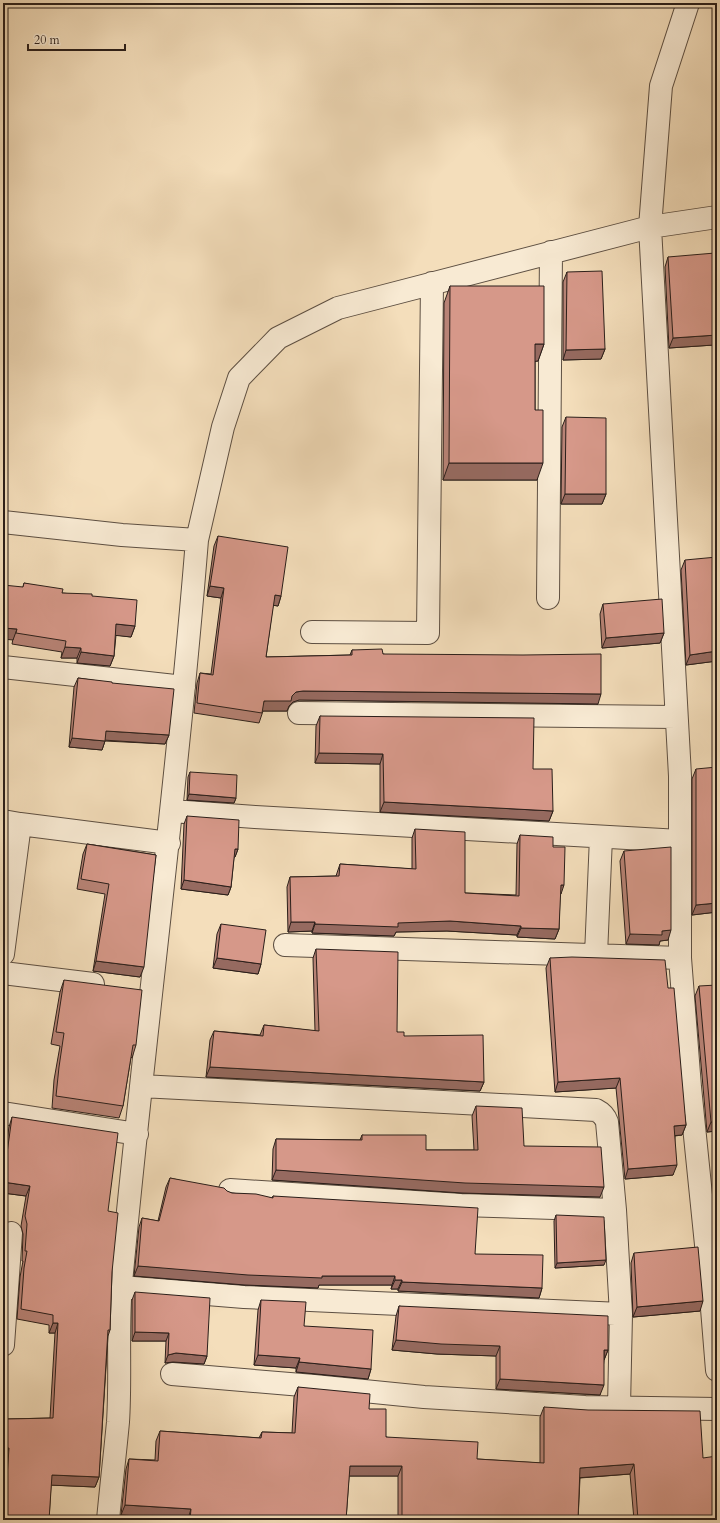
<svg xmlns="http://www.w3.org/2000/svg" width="720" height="1523" viewBox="0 0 720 1523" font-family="Cardo,serif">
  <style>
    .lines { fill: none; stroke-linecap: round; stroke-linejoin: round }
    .street-casing { stroke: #5d4f42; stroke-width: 24 }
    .street { stroke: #f8ead3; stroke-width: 22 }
    .wall { fill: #b88376; stroke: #2b1f1a }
    .shaded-wall { fill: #966a60; stroke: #2b1f1a }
    .building { fill: #d69889; stroke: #2b1f1a }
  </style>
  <rect width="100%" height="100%" fill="#f4debb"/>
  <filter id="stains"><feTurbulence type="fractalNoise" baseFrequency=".005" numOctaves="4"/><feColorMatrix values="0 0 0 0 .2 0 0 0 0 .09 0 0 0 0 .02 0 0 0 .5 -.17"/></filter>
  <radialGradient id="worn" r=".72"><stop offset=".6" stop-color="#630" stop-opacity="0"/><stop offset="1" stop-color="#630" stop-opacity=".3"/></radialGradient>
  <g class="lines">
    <g class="street-casing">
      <path id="street" d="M717 217 650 227 680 776V958L690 1087 710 1284 717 1370
        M3 522 122 535 197 540 223 427 239 378 278 338 338 308 650 227 661 86 688 3
        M548 598 551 252
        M312 632 428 633 432 283
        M3 667 184 687
        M299 713 676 717
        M172 811 255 817 680 841
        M3 821 20 824 3 954
        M20 824 169 843
        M285 945 680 958
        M596 955 601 837
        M3 973 93 984
        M3 1113 137 1134
        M230 1190 461 1205 615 1210
        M121 1287 244 1297 621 1314 615 1210 607 1122C605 1116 602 1113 596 1110L141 1086
        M3 1345 11 1233
        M172 1374 314 1386 424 1397 585 1407 717 1409
        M619 1407 621 1314
        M108 1520C111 1487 115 1454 118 1422 121 1376 117 1329 121 1283 144 1035 177 788 197 540"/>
    </g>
    <use href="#street" class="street"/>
  </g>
  <path class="wall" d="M668 257 717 270V390L714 345 669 348 665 267Z
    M567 272 605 349 601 359 563 360V282Z
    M450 286 544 344 538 361H535V410L537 480H443L444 303Z
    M566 417 606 494 602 504H561L562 427Z
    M218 536 281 596 278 606 273 605 266 657 350 655 352 650 383 654 598 704 299 700 293 702 289 706 287 711H263L259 723 194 713 197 683 200 673 211 674 221 598 207 596 214 546Z
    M685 560 717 661 686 665 681 570Z
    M24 583 62 593 92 596 135 626 131 637 116 635 114 656 110 666 77 663V658H61L62 652 12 644 23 587Z
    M603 604 664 633 660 643 602 648 600 614Z
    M78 678 112 683 169 735 165 744 105 741 102 750 69 747 74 687Z
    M320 716 533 769 553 811 549 821 380 812V764L315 763 316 726Z
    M696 769 717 912 692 915V779Z
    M190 772 236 798 234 803 187 800 188 777Z
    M187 816 238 849 235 857H234L231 887 228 895 181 889 184 824Z
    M415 829 465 893 516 895 517 844 520 835 553 847 561 894H560L559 929 555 939 517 937V935L447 931 396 932 394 936 312 933V931L288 932 287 887 290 877 336 876 340 864 412 869V838Z
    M87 844 156 855 140 977 93 971 105 894 77 889 83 854Z
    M624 851 668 940 660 941 659 945 626 944 620 861Z
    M221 924 261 964 258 974 213 968 217 934Z
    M316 949 397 1032 484 1082 480 1091 206 1077 210 1040 214 1031 260 1035 264 1025 315 1031 313 958Z
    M550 958 668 988 686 1125 682 1135 675 1136 673 1175 625 1179 616 1088 555 1092 546 968Z
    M64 980 136 1045 132 1058 131 1057 123 1106 119 1118 52 1108 54 1080 60 1046 51 1044 60 992Z
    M699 986 717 1131 707 1132 695 996Z
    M476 1106 524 1146 600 1197 462 1193 272 1180 273 1149 276 1139 360 1140 362 1135 426 1150H474L472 1116Z
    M12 1117 108 1211 112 1272 110 1330 108 1336 99 1477 95 1487 51 1485 49 1520H3V1493L6 1458H3V1428L7 1419 50 1418 55 1333H49V1325L17 1319 20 1277 23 1261H22L23 1234 21 1226 26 1196 3 1193V1167L9 1127Z
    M170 1178 232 1193 272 1198 273 1196 475 1254 542 1288 539 1298 398 1291V1289H391L392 1285H319L318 1288 245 1285 134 1276 139 1227 142 1218 158 1221 166 1187Z
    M556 1215 604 1265 555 1268 554 1221Z
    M634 1253 700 1311 633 1317 631 1263Z
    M135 1292 207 1356 204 1364 173 1362 165 1363 166 1341H132V1300Z
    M261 1300 304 1326 371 1369 368 1379 296 1372V1368L254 1365 258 1310Z
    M399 1306 608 1350 604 1360 600 1395 496 1389V1356L437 1354 392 1350 396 1316Z
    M298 1387 369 1409 386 1437 477 1459 540 1463V1417L544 1407 703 1458 717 1520H634L630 1474 580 1478 578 1520H398V1476H349L346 1520H187L188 1519 121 1515 126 1469 129 1459 155 1460 156 1441 160 1431 259 1438 262 1432 292 1433 294 1397Z"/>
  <path class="shaded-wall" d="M717 335 714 345 669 348 673 338Z
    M535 344H544L538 361 529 362Z
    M605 349 601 359 563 360 566 350Z
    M449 463H543L537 480H443Z
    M565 494H606L602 504H561Z
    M210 586 224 588 221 598 207 596Z
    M275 595 281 596 278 606 271 605Z
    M116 624 135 626 131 637 112 635Z
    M3 628 17 629 13 640 3 639Z
    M664 633 660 643 602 648 606 638Z
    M65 647 81 648 77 658H61Z
    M717 651V661L686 665 690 655Z
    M81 652 114 656 110 666 77 663Z
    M303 691 601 694 598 704 299 700 293 702 289 706 287 711H261L264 701 292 696 296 692Z
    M106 731 169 735 165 744 103 740Z
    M72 738 105 741 102 750 69 747Z
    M319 753 383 754 380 764 315 763Z
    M189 794 236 798 234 803 187 800Z
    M384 802 553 811 549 821 380 812Z
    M235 849H238L235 857H232Z
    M184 880 231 887 228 895 181 889Z
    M561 885H564L561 894H557Z
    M717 903V912L692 915 696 905Z
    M450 921 521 926 517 935 447 931 396 932 394 936 312 933 315 924Z
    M291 922H315L312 931 288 932Z
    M521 928 559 929 555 939 517 937Z
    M671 930 668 940 660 941 659 945 626 944 630 934Z
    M217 958 261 964 258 974 213 968Z
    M96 961 144 967 140 977 93 971Z
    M210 1067 484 1082 480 1091 206 1077Z
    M620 1078 616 1088 555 1092 558 1082Z
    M711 1122H717V1131L707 1132Z
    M686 1125 682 1135 670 1136 674 1126Z
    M677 1165 673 1175 625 1179 628 1169Z
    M276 1170 604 1187 600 1197 462 1193 272 1180Z
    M3 1182 30 1186 26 1196 3 1193Z
    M606 1260 604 1265 555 1268 557 1263Z
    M138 1266 322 1276H395L392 1285H319L318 1288 245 1285 134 1276Z
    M395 1280H402L398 1289H391Z
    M402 1282 542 1288 539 1298 398 1291Z
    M703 1301 700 1311 633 1317 637 1307Z
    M53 1323H58L55 1333H49Z
    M135 1332 169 1333 166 1341H132Z
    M396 1340 500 1346 496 1356 437 1354 392 1350Z
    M604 1350H608L604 1360Z
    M176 1353 207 1356 204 1364 173 1362 165 1363 168 1355Z
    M258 1355 300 1358 296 1368 254 1365Z
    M299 1362 371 1369 368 1379 296 1372Z
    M500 1379 604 1385 600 1395 496 1389Z
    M5 1448H9L6 1458H3V1454Z
    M634 1464 630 1474 576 1478 580 1468Z
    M350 1466H402L398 1476H346Z
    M52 1475 99 1477 95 1487 48 1485Z
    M125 1505 191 1509 188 1519 121 1515Z"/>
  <path class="building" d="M715 253 716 270H717V335L673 338 668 257Z
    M602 271 605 349 566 350 567 272Z
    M450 286H544V344H535V410H543V463H449Z
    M566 417 606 418V494H565Z
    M218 536 288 547 281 596 275 595 266 657 352 655V650L382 649 383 654 523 655 601 654V694L303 691 296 692 292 696 291 701H264L262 713 197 703 200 673 213 675 224 588 210 586Z
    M717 557V651L690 655 685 560Z
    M24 583 63 589 62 593 92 594V596L137 600 135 626 116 624 114 656 81 652V648L65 647 66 641 16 633 17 629 3 628V585L23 587Z
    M662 599 664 633 606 638 603 604Z
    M78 678 112 682V683L174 689 169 735 106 731 105 741 72 738Z
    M320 716 534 718 533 769H552L553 811 384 802 383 754 319 753Z
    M717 767V903L696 905V769Z
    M190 772 237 775 236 798 189 794Z
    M187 816 239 820 238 849H235L231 887 184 880Z
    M415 829 465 832V893L519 896 520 835 553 837V847H565L564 885H561L559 929 521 928V926L450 921 398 923V927L315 924V922H291L290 877 339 876 340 864 416 869Z
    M87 844 156 855 144 967 96 961 109 884 81 879Z
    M671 847V930L662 931V935L630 934 624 851Z
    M221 924 266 930 261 964 217 958Z
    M316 949 398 952 397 1032H404V1036L483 1035 484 1082 210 1067 214 1031 263 1036 264 1025 319 1031Z
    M572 957 665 960 668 988H674L686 1125 674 1126 677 1165 628 1169 620 1078 558 1082 550 958Z
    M64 980 142 990 136 1045H133L123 1106 56 1096 59 1067 64 1033 56 1032Z
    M717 985V1122H711L699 986Z
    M476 1106 522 1108 524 1146 601 1147 604 1187 465 1183 276 1170V1139L362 1140V1135H426V1150H478Z
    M12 1117 118 1133 108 1211 118 1213 112 1272 110 1330H108L99 1477 52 1475 49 1520H4L9 1448H5L7 1419 53 1418 58 1323H53V1315L21 1309 24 1268 27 1251H25L27 1224 25 1216 30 1186 3 1182Z
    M170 1178 224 1188 227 1191 232 1193 256 1194 273 1198V1196L478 1208 475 1254 543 1255 542 1288 402 1282V1280H395V1276H322V1278L248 1275 138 1266 142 1218 159 1221Z
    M556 1215 604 1217 606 1260 557 1263Z
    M698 1247 703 1301 637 1307 634 1253Z
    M135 1292 210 1298 207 1356 176 1353 168 1355 169 1333 135 1332Z
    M261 1300 306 1302 304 1326 373 1330 371 1369 299 1362 300 1358 258 1355Z
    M399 1306 608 1316V1350H604V1385L500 1379V1346L441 1344 396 1340Z
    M298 1387 370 1394 369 1409H386V1437L478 1442 477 1459 544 1463V1407L588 1410 700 1411 703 1458 717 1456V1520H638L634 1464 580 1468 578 1520H402V1466H350L346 1520H190L191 1509 125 1505 129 1459 158 1461 160 1431 261 1438 262 1432 295 1433Z"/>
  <rect width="720" height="1523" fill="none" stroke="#f4debb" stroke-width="16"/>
  <rect x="4" y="4" width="712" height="1515" fill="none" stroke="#2b1f1a" stroke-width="2"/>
  <rect x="8" y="8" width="704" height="1507" fill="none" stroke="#2b1f1a"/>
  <path d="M28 44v6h97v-6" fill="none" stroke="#2b1f1a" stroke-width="2"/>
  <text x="34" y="44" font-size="12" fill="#2b1f1a" stroke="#f8ead3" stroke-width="3" paint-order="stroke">20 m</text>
  <rect width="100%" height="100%" filter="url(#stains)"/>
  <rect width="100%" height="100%" fill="url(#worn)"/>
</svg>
